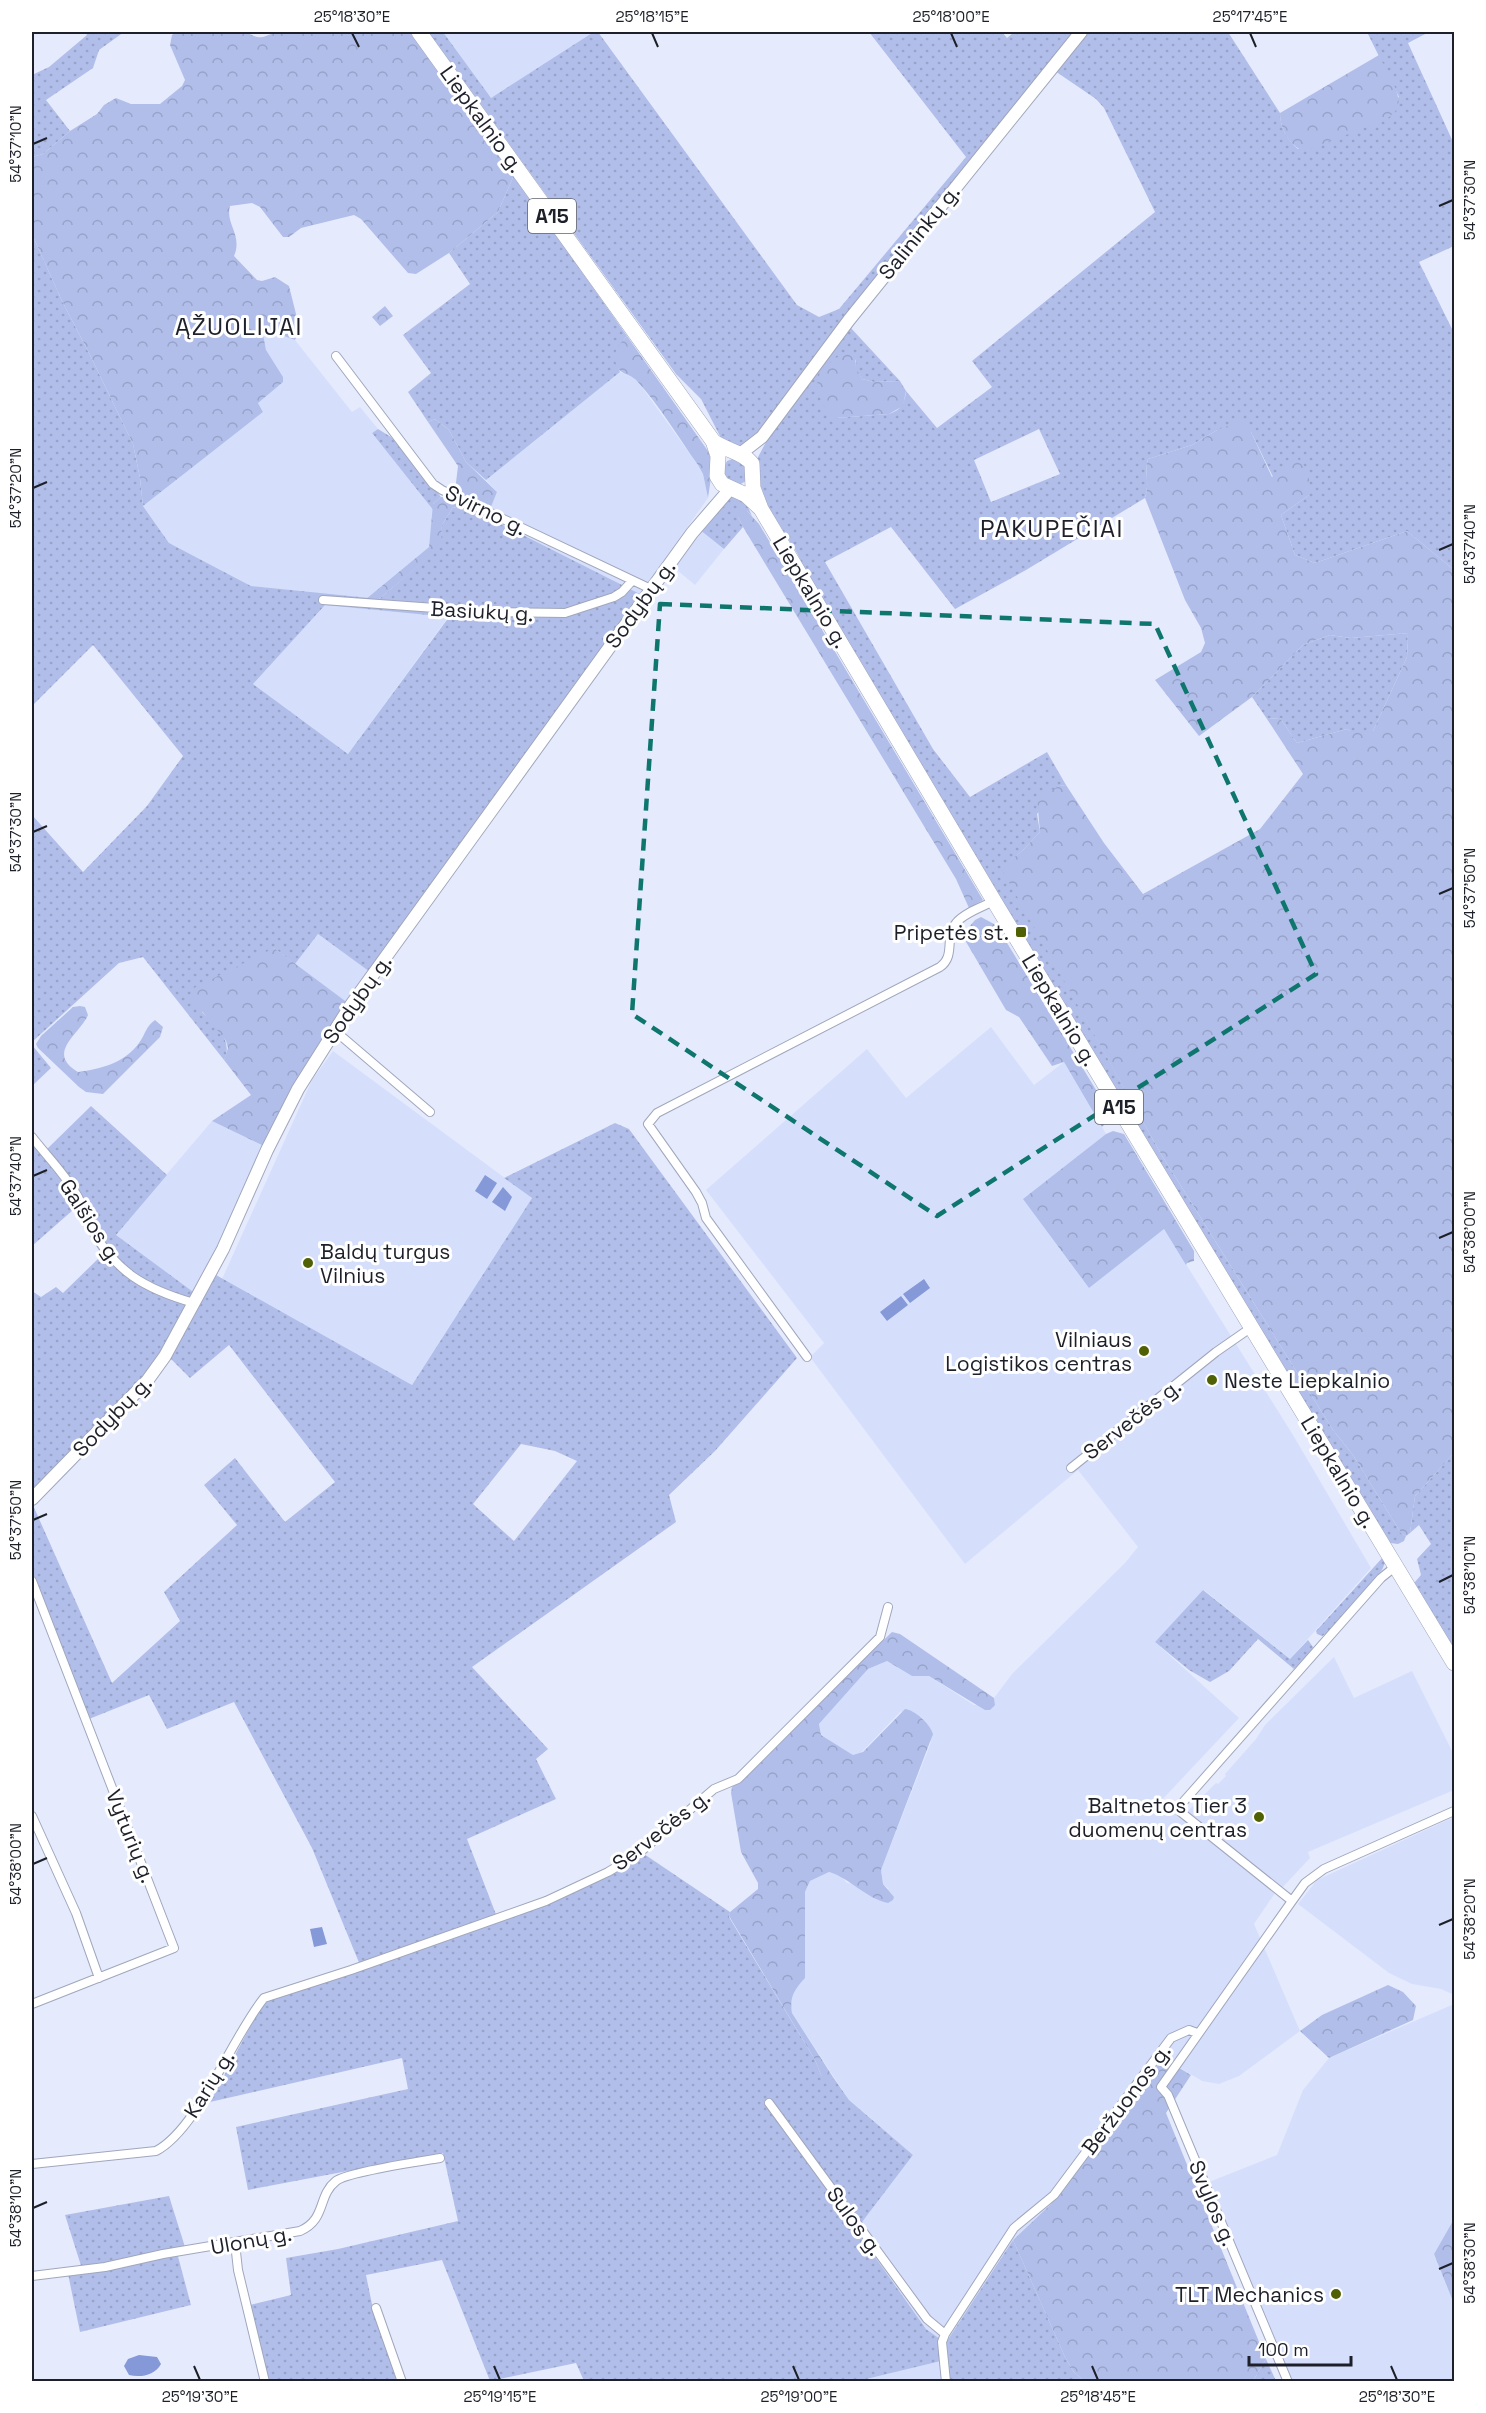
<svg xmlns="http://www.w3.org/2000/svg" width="1486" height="2413" viewBox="0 0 1486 2413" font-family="'Space Grotesk',sans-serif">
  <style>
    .built { fill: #d5dffc }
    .grass { fill: url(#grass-dots); fill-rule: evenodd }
    .forest { fill: url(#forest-crowns) }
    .water { fill: #8598d8 }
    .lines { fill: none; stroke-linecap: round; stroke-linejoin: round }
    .street-casing { stroke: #a0a7bc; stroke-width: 10 }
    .secondary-casing { stroke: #a0a7bc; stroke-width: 14 }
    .highway-casing { stroke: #a0a7bc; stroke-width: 16 }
    .street { stroke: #fff; stroke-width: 8 }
    .secondary { stroke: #fff; stroke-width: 12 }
    .highway { stroke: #fff; stroke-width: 15 }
    .marked { fill: none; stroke: #0f766e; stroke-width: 4.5; stroke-dasharray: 12 8; stroke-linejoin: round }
    .ticks { fill: none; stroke: #1d2028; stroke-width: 2 }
    .poi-dot { fill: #4f6005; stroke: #fff; stroke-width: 2 }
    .labels { text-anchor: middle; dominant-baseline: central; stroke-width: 6; stroke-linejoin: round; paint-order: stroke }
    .shield { fill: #fff; stroke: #616368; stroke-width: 1.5 }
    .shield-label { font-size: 20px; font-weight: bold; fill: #1d2028 }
    .street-label { font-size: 21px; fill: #1d2028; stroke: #fff }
    .poi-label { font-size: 21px; fill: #1d2028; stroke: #fff; text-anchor: end }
    .quarter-label { font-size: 24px; letter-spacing: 1.5px; fill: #1d2028; stroke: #fff }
    .neatline { fill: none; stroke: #1d2028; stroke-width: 2 }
    .ticks-label { font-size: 15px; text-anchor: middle; fill: #1d2028 }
  </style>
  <defs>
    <pattern id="grass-dots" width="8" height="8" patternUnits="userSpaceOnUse" patternTransform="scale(1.5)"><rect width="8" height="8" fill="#b1beea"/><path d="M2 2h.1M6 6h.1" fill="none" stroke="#98a3c9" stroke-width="1.8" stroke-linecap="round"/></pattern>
    <pattern id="forest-crowns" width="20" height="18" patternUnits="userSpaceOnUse" patternTransform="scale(1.5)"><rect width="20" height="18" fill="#b1beea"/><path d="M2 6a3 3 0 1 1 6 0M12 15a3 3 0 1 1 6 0" fill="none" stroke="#98a3c9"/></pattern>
  </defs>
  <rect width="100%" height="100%" fill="#e5ebfd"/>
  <path class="built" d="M443 32H591L592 33 491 99Z
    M270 331 295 340 352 412 360 407 378 429 372 433 434 511 429 547 366 599 251 586 169 543 143 506 263 412 258 403 266 350 263 334Z
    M620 372 636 379 698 465 703 474 708 498 640 594 487 517 497 492 486 480Z
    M700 530 724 549 695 585 672 566Z
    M325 605 449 616 348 754 253 684Z
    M318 934 370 972 348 1003 295 964Z
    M991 1027 1034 1085 1064 1062 1106 1134 1024 1200 1164 1229 1293 1435 1371 1568 1290 1659 1204 1590 1155 1642 1239 1718 1160 1802 1275 1893 1254 1924 1300 2031 1239 2076 1219 2084 1202 2081 1164 2058 1050 2205 1013 2240 947 2341 940 2339 926 2329 856 2230 913 2155 849 2100 792 2013 790 2004 794 1991 805 1977 804 1902 805 1892 810 1881 829 1872 840 1875 847 1883 889 1889 883 1884 881 1870 931 1742 901 1711 859 1755H853L821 1735 819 1724 868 1669 887 1661 912 1676H929L974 1705H995L994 1698 1012 1674 1125 1563 1138 1547 1078 1470 965 1564 810 1357 824 1343 706 1190 867 1049 906 1098Z
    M333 1051 532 1198 412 1385 222 1279 312 1080Z
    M212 1121 266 1147 196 1294 115 1235Z
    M1334 1657 1354 1698 1412 1671 1454 1755V1790L1308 1852 1310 1858 1282 1888 1188 1811 1216 1783 1218 1784 1226 1776 1225 1774 1256 1739 1265 1725Z
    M1454 1817V1995L1441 1989 1412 1984 1389 1973 1298 1904 1317 1880Z
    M1454 2004V2219L1434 2254 1454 2304V2381H1293L1209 2182 1277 2155 1303 2090 1329 2058Z
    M941 2361 943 2379 933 2382H854Z"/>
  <path class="grass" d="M85 32H124L99 50 93 68 46 100 70 131 43 154 32 157V75L49 67 87 35Z
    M428 32H443L491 98 592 33 591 32H598L797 305 819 317 839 309 966 157 869 32H1002L1007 38 1014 32H1075L749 445 744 449 723 442 701 399 676 374Z
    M1087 32H1228L1280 113C1280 127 1287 140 1298 149L1399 97 1367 32H1429L1408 43 1454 144V246L1419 262 1454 333V570L1407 531 1315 563 1295 555 1281 515 1309 495 1273 477 1251 432 1217 430 1192 445 1148 459C1144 474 1150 481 1145 498L1026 570 955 609 891 527 825 562 933 749 970 797 1047 752 1066 785 1059 786 1037 814 1040 832 1023 850 1002 868 1161 1154 1333 1430 1353 1455 1401 1533 1406 1536 1404 1541 1398 1544 1390 1543 1193 1221 811 582 797 553 764 500 757 482V459L766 442 850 327 900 381 874 382 862 379 855 368 856 359 836 418 889 414C901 410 905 403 906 391L937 428 992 387 972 361 1155 212 1104 108 1096 99 1055 71ZM1039 429 1060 474 991 502 974 460Z
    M514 175 627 336C618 346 613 359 620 372L486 480 466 462 449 430 435 419 428 422 408 392 431 373 403 335 470 284 449 253 498 212Z
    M32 234 62 301 90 355 133 444 140 478 143 506 169 543 251 586 379 599 440 547 442 525 453 507 487 517 640 594 370 972 318 934 295 964 274 948 202 1012C215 1024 234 1041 224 1060L143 957 119 963 32 1042V815L83 872 147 806 183 756 93 645 32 706ZM325 605 449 617 348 754 253 684Z
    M378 429 391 437 441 497 433 504 434 511 372 433Z
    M735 458 744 461 746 481 739 485 726 481 723 469 727 461Z
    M734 495 747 505 752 516 747 511 738 517 743 527 724 549 700 530 725 498Z
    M1408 633 1407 657 1373 731H1350L1347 729 1297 743 1280 718 1267 719 1252 697 1303 645 1330 635 1351 638Z
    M32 1045 51 1068 32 1086Z
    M91 1106 167 1175 116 1235 196 1294 157 1361 138 1385 32 1494V1291L41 1297 56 1287 63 1293 102 1255 73 1210 32 1246V1134L45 1151Z
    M615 1123 629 1129 797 1358 715 1451 669 1495 676 1522 472 1667 548 1749 536 1759 556 1799 467 1839 497 1917 360 1965 312 1848 234 1702 167 1729 149 1695 89 1719 32 1575V1503L112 1683 180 1621 164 1592 237 1525 204 1485 235 1458 285 1522 335 1482 229 1345 190 1378 170 1358 209 1284 216 1275 412 1385 532 1198 504 1178ZM521 1444 555 1451 577 1461 514 1541 473 1504Z
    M1454 1453V1650L1414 1583 1421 1575 1417 1559 1431 1544 1419 1525 1410 1533 1415 1496Z
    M1383 1557 1385 1563 1382 1570 1329 1632 1322 1636 1317 1634 1316 1631Z
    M1203 1590 1290 1659 1308 1640 1313 1647 1310 1654 1294 1669 1258 1639 1229 1671 1210 1682 1189 1670 1155 1642Z
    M644 1854 730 1912 729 1917 815 2060 821 2075 831 2081 833 2077 849 2100 913 2155 856 2230 926 2329 940 2339 941 2361 854 2382 584 2381 576 2363 490 2381 442 2260 366 2275 374 2314 398 2381H266L250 2305 291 2295 286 2258 338 2249 458 2221 443 2153 248 2190 236 2127 408 2089 402 2058 210 2102 259 2010 268 2000 504 1920 545 1904Z
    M169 2196 185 2247 176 2249 191 2305 80 2332 68 2274 83 2272 65 2215Z
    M1013 2240 1065 2357 1073 2371 1084 2381H948L947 2341Z
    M1266 2359 1276 2381H1253Z"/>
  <path class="forest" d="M176 32H247C258 40 263 38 275 32H410L514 175 498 212 449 253 416 274 408 273 361 219 354 215 301 228 289 237H283L260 207 252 203 230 206C225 224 243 235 234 256L257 280 262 281 275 277 289 286 300 330 295 340 270 331 263 334 266 350 283 377V382L258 403 263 412 143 506 140 478 133 444 90 355 62 301 32 234V157L43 154 70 131 97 114 104 105 116 98 131 104H160L182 86 185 80 170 45 172 35Z
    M1379 55C1384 66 1402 94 1398 105 1397 112 1390 116 1385 120L1304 151C1289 146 1280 128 1280 113Z
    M385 306 393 316 380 326 372 317Z
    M627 336 708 451 713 464 708 498 703 474 698 465C678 437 660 406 637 381 630 373 619 375 616 364 612 352 619 345 627 336Z
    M848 350 854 353 856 368 862 379 874 382 900 381 906 391 903 406 889 414 836 418C823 410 811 386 821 372 827 363 839 356 848 350Z
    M435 419 449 430 466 462 497 492 487 517 453 507 442 525 441 547 379 599H366L429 547 433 504 441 497 454 499 458 466 428 422Z
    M1240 421 1251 432 1272 477 1295 456 1309 471V495L1281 515 1295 555 1315 563 1407 531 1454 570V1453L1415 1496 1410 1533 1406 1536 1401 1533 1353 1455 1333 1430 1161 1154 1001 868 1023 850 1040 832 1037 798 1059 786 1066 785 1104 843 1143 894 1260 829 1303 774 1267 719 1280 718 1297 743 1347 729 1350 731H1373L1407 657 1408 633 1351 638 1330 635 1303 645 1252 697 1199 736 1155 680 1201 652 1205 643 1201 628 1185 600 1145 498C1150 481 1144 474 1148 459L1192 445 1217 430Z
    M742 510 747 511 759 524 983 900 969 908 956 879 743 527 738 517V512Z
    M981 917 994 924 1001 933 1110 1113V1118L1102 1127 1064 1062 1052 1066 1019 1017 1006 1010 962 935 975 920Z
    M274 948 348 1003 266 1147 212 1121 251 1095 224 1060 228 1048 226 1041 193 1000 192 989Z
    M80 1006 85 1007 88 1015C80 1034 45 1053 78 1072 100 1069 125 1063 139 1043 145 1035 146 1026 155 1020L163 1027 160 1037 103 1094 86 1092 79 1087 38 1048 36 1044 41 1036 73 1007Z
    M1113 1131 1124 1134 1194 1251V1261L1187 1263 1186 1265 1164 1229 1089 1288 1023 1199 1106 1134Z
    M892 1632 900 1634 994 1698 995 1705 990 1710H985L929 1676H912L887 1661 868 1669 819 1724 821 1735 853 1755 863 1752 905 1709C915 1710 930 1724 933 1734L881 1870 883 1884 894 1897 893 1900 888 1903C865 1898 850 1878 829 1872L810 1881 805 1892V1978C795 1989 789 1997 792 2013L833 2077 832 2081 828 2082 821 2075 815 2060 729 1916 730 1912 758 1889V1883L741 1852 731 1793 732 1787Z
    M1388 1985 1403 1992 1416 2006 1413 2020 1329 2058 1300 2031 1322 2015Z
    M1163 2058 1191 2075 1166 2113 1266 2359 1253 2381H1084L1073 2371 1065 2357 1013 2240 1050 2205Z
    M1454 2219V2304L1434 2254Z"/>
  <path class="water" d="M485 1175 497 1183 487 1199 475 1191Z
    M503 1187 512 1197 505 1211 492 1202Z
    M924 1279 930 1288 910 1303 903 1294Z
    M901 1296 908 1305 887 1321 880 1312Z
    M322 1927 327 1944 314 1947 310 1929Z
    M139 2355 157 2357 161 2364C155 2375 141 2378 129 2375L124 2366 128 2359Z"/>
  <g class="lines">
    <g class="street-casing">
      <path id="street" d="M336 356 433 484 442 490 651 589
        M323 600 491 612 565 613 614 597 622 592 632 581
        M334 1030 430 1112
        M32 1137C46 1155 63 1172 75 1192 82 1202 85 1215 90 1226 115 1272 145 1289 194 1303
        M807 1357 706 1218 702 1203 696 1192 648 1124 657 1113 940 967C956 956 944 937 956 923 964 913 982 907 994 901
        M1071 1468 1216 1352 1252 1327
        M32 1581 174 1948 32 2004
        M32 1816 76 1913 99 1978
        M1292 1901 1177 1809 1381 1578 1396 1566
        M769 2103 927 2319 945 2334
        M32 2164 156 2151C198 2129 232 2037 264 1998L351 1970 546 1901 608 1872 638 1854 714 1789 738 1779 880 1637 888 1607
        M235 2243 238 2270 265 2382
        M32 2276 105 2267 163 2254 300 2231C327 2219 317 2196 336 2181 347 2172 422 2161 440 2158
        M376 2308 402 2382
        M946 2382 942 2342 945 2334 1014 2228 1054 2195 1171 2038 1189 2030 1197 2033
        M1288 2382 1168 2095 1161 2087 1292 1901 1305 1883 1324 1869 1454 1811"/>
    </g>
    <g class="secondary-casing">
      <path id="secondary" d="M740 454 762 437 849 320 1081 32
        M32 1499 147 1381 165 1356 223 1249 267 1150 298 1089 351 1005 692 533 730 489"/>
    </g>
    <g class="highway-casing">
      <path id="highway" d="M419 32 713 441 718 456 717 476 722 484 746 495 759 507
        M713 441C726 451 744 452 752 464L753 488 761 509 994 901 1454 1663"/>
    </g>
    <use href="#street" class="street"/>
    <use href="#secondary" class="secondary"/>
    <use href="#highway" class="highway"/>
  </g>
  <path class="marked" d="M660 604 1155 624 1316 974 937 1216 632 1014Z"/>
  <path class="ticks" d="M352 33 359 47M652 33 658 47M951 33 957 47M1250 33 1256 47M33 144 47 138M1439 206 1453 200M33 488 47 482M1439 550 1453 544M33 832 47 826M1439 894 1453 888M33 1176 47 1170M1439 1238 1453 1232M33 1520 47 1514M1439 1582 1453 1575M33 1864 47 1858M1439 1925 1453 1919M33 2208 47 2202M1439 2269 1453 2263M194 2366 200 2380M494 2366 500 2380M793 2366 799 2380M1092 2366 1098 2380M1391 2366 1397 2380"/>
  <g class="poi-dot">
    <rect x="1015" y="926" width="12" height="12" rx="3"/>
    <circle cx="308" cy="1263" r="6"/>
    <circle cx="1144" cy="1351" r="6"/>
    <circle cx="1212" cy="1380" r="6"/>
    <circle cx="1259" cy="1817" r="6"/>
    <circle cx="1336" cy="2294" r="6"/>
  </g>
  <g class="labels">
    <g class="shield">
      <rect x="528" y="199" width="48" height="34" rx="4.5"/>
      <rect x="1095" y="1090" width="48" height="34" rx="4.5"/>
    </g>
    <g class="shield-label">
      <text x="552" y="216">A15</text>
      <text x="1119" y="1107">A15</text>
    </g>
    <g class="street-label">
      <text transform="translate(482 119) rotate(54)">Liepkalnio g.</text>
      <text transform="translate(919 232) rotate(-51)">Salininkų g.</text>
      <text transform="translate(486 510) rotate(26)">Svirno g.</text>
      <text transform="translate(811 592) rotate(59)">Liepkalnio g.</text>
      <text transform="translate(640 604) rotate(-54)">Sodybų g.</text>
      <text transform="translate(482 611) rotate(3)">Basiukų g.</text>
      <text transform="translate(357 999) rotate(-55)">Sodybų g.</text>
      <text transform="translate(1060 1010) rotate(59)">Liepkalnio g.</text>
      <text transform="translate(91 1221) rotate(57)">Galšios g.</text>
      <text transform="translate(112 1416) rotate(-46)">Sodybų g.</text>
      <text transform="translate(1132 1419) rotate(-38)">Servečės g.</text>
      <text transform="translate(1339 1472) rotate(59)">Liepkalnio g.</text>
      <text transform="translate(661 1830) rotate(-38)">Servečės g.</text>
      <text transform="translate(131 1836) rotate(68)">Vyturių g.</text>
      <text transform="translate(209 2084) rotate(-58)">Karių g.</text>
      <text transform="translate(1126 2099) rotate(-53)">Beržuonos g.</text>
      <text transform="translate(1213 2203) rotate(67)">Svylos g.</text>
      <text transform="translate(855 2221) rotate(54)">Sulos g.</text>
      <text transform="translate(251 2240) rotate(-10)">Ulonų g.</text>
    </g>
    <g class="poi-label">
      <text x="1009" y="932">Pripetės st.</text>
      <text x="320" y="1251" text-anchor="start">Baldų turgus<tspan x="320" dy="24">Vilnius</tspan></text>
      <text x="1132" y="1339">Vilniaus<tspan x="1132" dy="24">Logistikos centras</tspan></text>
      <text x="1224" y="1380" text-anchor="start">Neste Liepkalnio</text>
      <text x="1247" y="1805">Baltnetos Tier 3<tspan x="1247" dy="24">duomenų centras</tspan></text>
      <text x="1324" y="2294">TLT Mechanics</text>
    </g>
    <g class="quarter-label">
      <text x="239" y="326">ĄŽUOLIJAI</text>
      <text x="1052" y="528">PAKUPEČIAI</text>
    </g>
  </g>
  <rect width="1486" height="2413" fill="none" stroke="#ffffff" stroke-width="66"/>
  <path d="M1249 2356v9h102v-9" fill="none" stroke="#1d2028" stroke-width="3"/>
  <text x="1258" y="2356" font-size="18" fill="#1d2028" stroke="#ffffff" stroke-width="4.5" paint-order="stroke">100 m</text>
  <rect x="33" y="33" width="1420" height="2347" class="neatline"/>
  <g class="ticks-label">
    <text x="352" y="22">25°18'30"E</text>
    <text x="652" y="22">25°18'15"E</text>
    <text x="951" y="22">25°18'00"E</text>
    <text x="1250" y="22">25°17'45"E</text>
    <text transform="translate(16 144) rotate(-90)" y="5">54°37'10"N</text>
    <text transform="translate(1470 200) rotate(-90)" y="5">54°37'30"N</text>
    <text transform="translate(16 488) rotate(-90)" y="5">54°37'20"N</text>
    <text transform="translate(1470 544) rotate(-90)" y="5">54°37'40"N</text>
    <text transform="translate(16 832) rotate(-90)" y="5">54°37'30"N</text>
    <text transform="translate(1470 888) rotate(-90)" y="5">54°37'50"N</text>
    <text transform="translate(16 1176) rotate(-90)" y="5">54°37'40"N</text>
    <text transform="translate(1470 1232) rotate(-90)" y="5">54°38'00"N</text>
    <text transform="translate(16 1520) rotate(-90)" y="5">54°37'50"N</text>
    <text transform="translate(1470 1575) rotate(-90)" y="5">54°38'10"N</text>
    <text transform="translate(16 1864) rotate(-90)" y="5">54°38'00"N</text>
    <text transform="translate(1470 1919) rotate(-90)" y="5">54°38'20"N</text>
    <text transform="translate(16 2208) rotate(-90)" y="5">54°38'10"N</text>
    <text transform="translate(1470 2263) rotate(-90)" y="5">54°38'30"N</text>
    <text x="200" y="2402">25°19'30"E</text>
    <text x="500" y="2402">25°19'15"E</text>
    <text x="799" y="2402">25°19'00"E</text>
    <text x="1098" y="2402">25°18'45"E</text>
    <text x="1397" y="2402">25°18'30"E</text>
  </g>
</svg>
